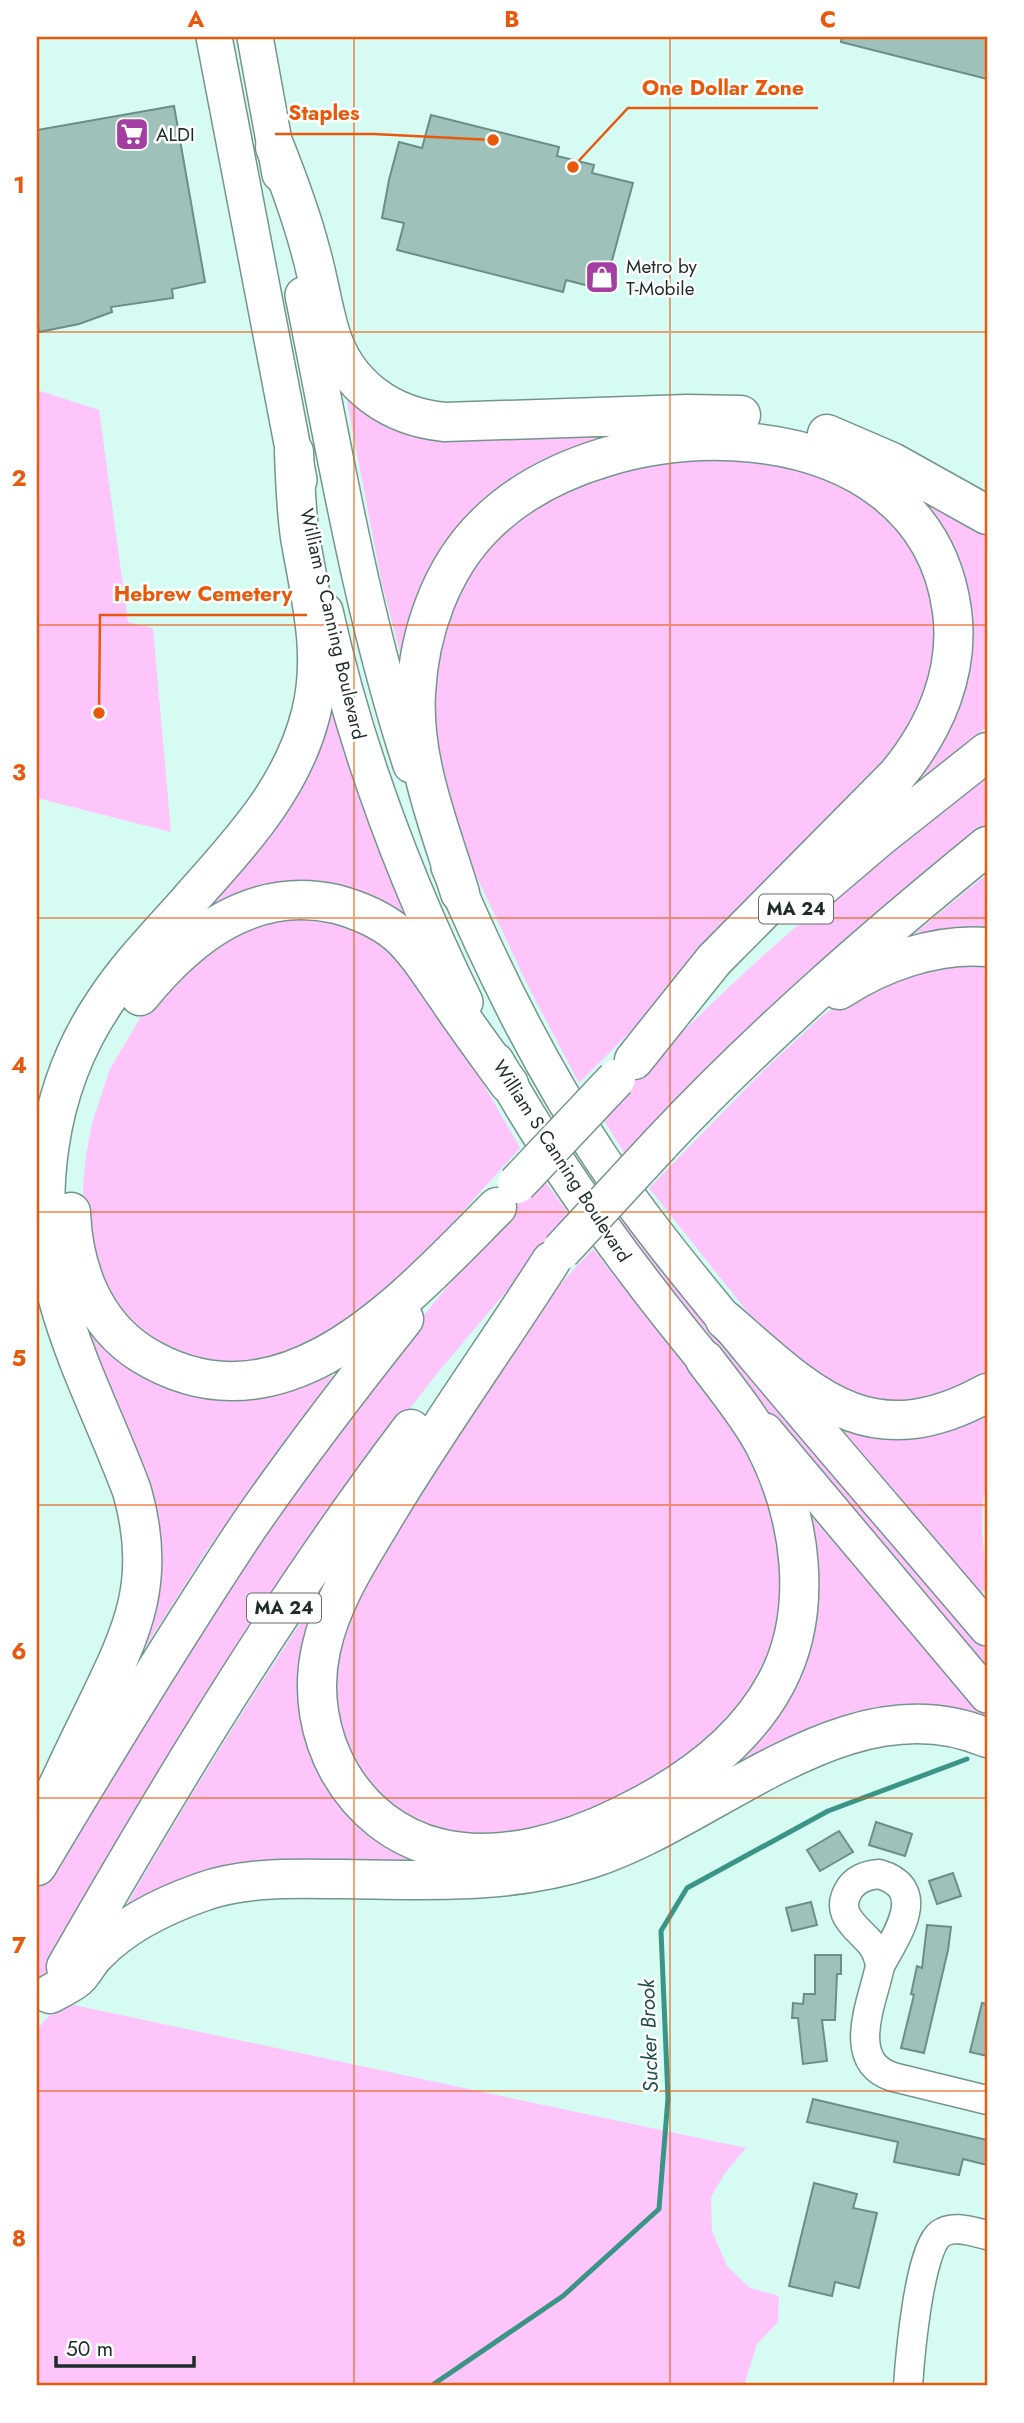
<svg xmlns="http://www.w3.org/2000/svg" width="1024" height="2423" viewBox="0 0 1024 2423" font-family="Jost,sans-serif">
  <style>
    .green { fill: #fec5fb }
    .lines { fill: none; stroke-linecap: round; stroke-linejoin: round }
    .stream { stroke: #3b9586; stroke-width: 5 }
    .building { fill: #9ec2ba; stroke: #6c8e87; stroke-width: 2 }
    .minor-casing { stroke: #73958d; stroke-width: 31 }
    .major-casing { stroke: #73958d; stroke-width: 38 }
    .highway-casing { stroke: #73958d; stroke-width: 41 }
    .minor { stroke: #fff; stroke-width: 28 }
    .major { stroke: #fff; stroke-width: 35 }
    .highway { stroke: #fff; stroke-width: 38 }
    .highway-bridge-casing { stroke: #73958d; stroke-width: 41; stroke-linecap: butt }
    .highway-bridge { stroke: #fff; stroke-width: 38 }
    .grid { fill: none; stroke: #e8590c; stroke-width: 2; stroke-opacity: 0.55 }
    .labels { text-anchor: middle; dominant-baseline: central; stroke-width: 5; stroke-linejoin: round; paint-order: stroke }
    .shield { fill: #fff; stroke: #626c6a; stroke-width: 2 }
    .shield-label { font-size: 18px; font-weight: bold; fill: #1e2d2a }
    .poi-label { font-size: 19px; fill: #1e2d2a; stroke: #fff; text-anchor: start }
    .street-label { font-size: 19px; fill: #1e2d2a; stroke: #fff }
    .water-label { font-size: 21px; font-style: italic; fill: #1d5148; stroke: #fff }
    .leader { fill: none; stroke: #e8590c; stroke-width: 2.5 }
    .callout-dot { fill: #e8590c; stroke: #fff; stroke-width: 2.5 }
    .callout-label { font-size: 21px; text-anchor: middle; font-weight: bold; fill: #e8590c; stroke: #fff; stroke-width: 5; stroke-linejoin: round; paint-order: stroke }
    .neatline { fill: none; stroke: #e8590c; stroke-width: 2.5 }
    .grid-label { font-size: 23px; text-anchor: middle; font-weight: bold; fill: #e8590c }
  </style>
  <rect width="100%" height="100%" fill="#d6fbf3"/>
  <path class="green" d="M37 390 99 410 128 622 153 628 171 832 37 798Z
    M345 391 360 396 632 427 520 486 402 660 382 584Z
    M644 457 804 463 898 516 944 620 925 720 670 992 579 1083 528 986 476 875 443 790 429 729 446 608 505 522Z
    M884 469 987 526V727L915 783 963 652Z
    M327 709 332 711 358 787 413 922 380 909 188 915Z
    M987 768V833L626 1156 602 1117C632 1080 666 1047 701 1014 791 926 889 848 987 768Z
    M987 874V937L915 944 913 935Z
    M293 910 374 929 448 1022 520 1148 393 1289 371 1310 254 1368 180 1360 116 1315 84 1224 83 1188 86 1155 93 1120 110 1069 145 1010 201 949Z
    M987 956V1380L926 1405 846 1400 769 1339 649 1188 765 1069 821 1017 846 998 878 981Z
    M543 1178 570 1216 439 1371 386 1439 83 1911 37 1990V1890L175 1663 403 1341 473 1255 517 1204Z
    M626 1213 987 1647V1677L663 1289 616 1225Z
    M593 1249 740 1434 760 1466 791 1601 739 1719 600 1816 479 1842 389 1812 335 1733 334 1647 383 1545 475 1392 565 1279Z
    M75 1284 136 1362 331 1371 332 1377 207 1550 144 1649 138 1645 144 1626 77 1326Z
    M987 1404V1487L983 1500 982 1530 987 1589 980 1592 836 1426Z
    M812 1517 987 1709V1728L974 1723 700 1783 745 1743 805 1519Z
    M323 1589 313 1728 442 1858 134 1914 126 1906C188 1798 254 1692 323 1589Z
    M69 2004 746 2148 725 2173 711 2197 712 2231 727 2266 750 2288 779 2296 778 2322 757 2344 746 2379V2386H37V2029L49 2016Z"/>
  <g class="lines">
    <path class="stream" d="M431 2386 563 2296 659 2209 668 2098 661 1931 687 1888 828 1811 967 1759"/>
  </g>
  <path class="building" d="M842 37H987V79L841 42Z
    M174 106 205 282 172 289 173 298 111 307 112 312 79 324 39 332 37 318V130Z
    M431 115 559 147 557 156 594 165 592 173 633 183 604 290 566 280 563 292 397 250 404 223 382 218 389 180 399 142 422 148Z
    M876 1822 912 1834 905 1856 869 1845Z
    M839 1831 853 1852 820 1871 807 1850Z
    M953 1873 961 1896 937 1904 929 1881Z
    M811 1902 817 1925 792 1931 786 1908Z
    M927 1925 951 1927 948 1950 924 2053 901 2048 914 1995 911 1994 917 1966 922 1968Z
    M815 1955H841V1974H837L835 2020H822L827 2061 803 2064 798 2018H792L793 2003 803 2004 804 1994H815Z
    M982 2003 987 2004V2056L970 2052Z
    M813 2099 987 2140V2165L963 2159 959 2175 894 2162 898 2142 807 2122Z
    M814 2183 857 2194 853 2208 877 2213 859 2288 835 2282 832 2296 789 2286Z"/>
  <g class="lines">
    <g class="minor-casing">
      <path id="minor" d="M879 1874C931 1889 895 1937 880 1966 879 1958 877 1952 872 1945 859 1928 832 1915 850 1888 857 1878 867 1875 879 1874Z
        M880 1966C873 2001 844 2061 893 2077L987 2100
        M908 2386C910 2357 919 2250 940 2234 953 2224 973 2232 987 2235"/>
    </g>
    <g class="major-casing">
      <path id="major" d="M214 37 299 480
        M255 37 280 174
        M303 295C335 452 361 612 411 765
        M325 611C355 746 404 877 465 1002
        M449 867C491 967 540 1067 601 1158 646 1225 698 1287 750 1350 828 1443 908 1535 987 1628
        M496 1061C560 1176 639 1282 724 1383
        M765 1431 987 1695"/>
    </g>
    <g class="highway-casing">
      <path id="highway" d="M275 147C288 180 301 214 310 249 318 276 322 305 330 332 346 386 391 417 445 422L687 414 741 415
        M827 434 892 462 987 515
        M460 893C440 828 412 761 416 693 419 633 441 569 484 526 606 402 924 400 952 611 960 672 935 729 897 775L714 960 634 1060
        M807 899 881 836 987 752
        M839 990C882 962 936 943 987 947
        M140 996C189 936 253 885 336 904 358 910 380 919 398 934 418 952 432 976 447 997 467 1027 488 1055 509 1084
        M660 1144C761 1036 873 939 987 846
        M71 1212C73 1267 93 1323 142 1354 283 1441 405 1299 497 1207
        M551 1261C495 1349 433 1434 380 1524 356 1564 331 1603 321 1649 302 1735 352 1827 439 1848 500 1863 569 1842 623 1815 683 1786 744 1743 776 1683 815 1610 801 1515 764 1444 748 1414 725 1387 705 1360
        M725 1320C811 1395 869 1458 987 1393
        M37 1829C55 1793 72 1755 90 1719 130 1636 159 1585 132 1491 108 1426 76 1365 58 1299 32 1199 46 1089 104 1003 128 966 159 935 188 902 239 844 292 790 311 713 326 653 310 596 300 537 296 509 295 480 294 452
        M37 1866C105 1752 174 1638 248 1527 297 1456 350 1387 404 1319
        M66 1967C172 1782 282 1599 411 1429
        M50 1994C59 1989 70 1984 77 1978 85 1971 89 1960 97 1953 124 1925 165 1905 202 1892 247 1876 296 1879 343 1879 427 1880 509 1885 590 1859 715 1819 849 1679 987 1738"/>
    </g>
    <use href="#minor" class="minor"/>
    <use href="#major" class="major"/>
    <use href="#highway" class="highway"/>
    <g class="highway-bridge-casing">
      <path id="highway-bridge" d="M517 1184 616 1079
        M561 1251 660 1144"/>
    </g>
    <use href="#highway-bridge" class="highway-bridge"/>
  </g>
  <path class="grid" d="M354 37V2386M670 37V2386M37 332H987M37 625H987M37 918H987M37 1212H987M37 1505H987M37 1798H987M37 2091H987"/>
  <defs>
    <g id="supermarket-square" transform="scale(1.75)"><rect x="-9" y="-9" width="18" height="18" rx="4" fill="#a43ea3" stroke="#fff"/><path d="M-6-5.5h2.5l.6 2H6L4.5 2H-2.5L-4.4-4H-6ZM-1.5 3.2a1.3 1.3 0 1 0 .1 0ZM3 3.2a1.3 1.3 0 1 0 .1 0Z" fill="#fff"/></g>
    <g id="shop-square" transform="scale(1.75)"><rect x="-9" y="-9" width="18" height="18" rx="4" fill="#a43ea3" stroke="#fff"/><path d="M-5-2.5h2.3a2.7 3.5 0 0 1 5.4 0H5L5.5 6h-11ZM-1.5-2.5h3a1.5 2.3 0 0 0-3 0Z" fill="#fff"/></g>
  </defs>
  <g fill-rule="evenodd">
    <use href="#supermarket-square" x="132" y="134"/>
    <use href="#shop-square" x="602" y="277"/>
  </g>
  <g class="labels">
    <g class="shield">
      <rect x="759" y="894.5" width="74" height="29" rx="5"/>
      <rect x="247" y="1593.5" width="74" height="29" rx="5"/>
    </g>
    <g class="shield-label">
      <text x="796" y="909">MA 24</text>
      <text x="284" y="1608">MA 24</text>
    </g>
    <g class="poi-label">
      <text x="156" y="134">ALDI</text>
      <text x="626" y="266">Metro by<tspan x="626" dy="22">T-Mobile</tspan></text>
    </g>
    <g class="street-label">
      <text transform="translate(333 624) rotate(77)">William S Canning Boulevard</text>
      <text transform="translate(562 1161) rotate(57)">William S Canning Boulevard</text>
    </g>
    <g class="water-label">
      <text transform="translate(649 2036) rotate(-92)">Sucker Brook</text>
    </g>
  </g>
  <path class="leader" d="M573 167L628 108H818M493 140L374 134H275M99 713L100 615H307"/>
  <g class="callout-dot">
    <circle cx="573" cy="167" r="7"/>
    <circle cx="493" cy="140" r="7"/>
    <circle cx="99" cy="713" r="7"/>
  </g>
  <g class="callout-label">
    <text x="723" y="95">One Dollar Zone</text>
    <text x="324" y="120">Staples</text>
    <text x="203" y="601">Hebrew Cemetery</text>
  </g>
  <rect width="1024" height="2423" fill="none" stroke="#ffffff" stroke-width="77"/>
  <path d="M56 2356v10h138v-10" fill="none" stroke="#1e2d2a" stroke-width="3.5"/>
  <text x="66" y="2356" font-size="21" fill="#1e2d2a" stroke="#ffffff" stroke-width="5" paint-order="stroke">50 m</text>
  <rect x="38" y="38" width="948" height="2346" class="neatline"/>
  <g class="grid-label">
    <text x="196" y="27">A</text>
    <text x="512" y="27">B</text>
    <text x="828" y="27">C</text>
    <text x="19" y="193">1</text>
    <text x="19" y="486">2</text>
    <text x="19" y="780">3</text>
    <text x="19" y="1073">4</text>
    <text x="19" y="1366">5</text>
    <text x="19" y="1659">6</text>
    <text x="19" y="1953">7</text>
    <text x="19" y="2246">8</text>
  </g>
</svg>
